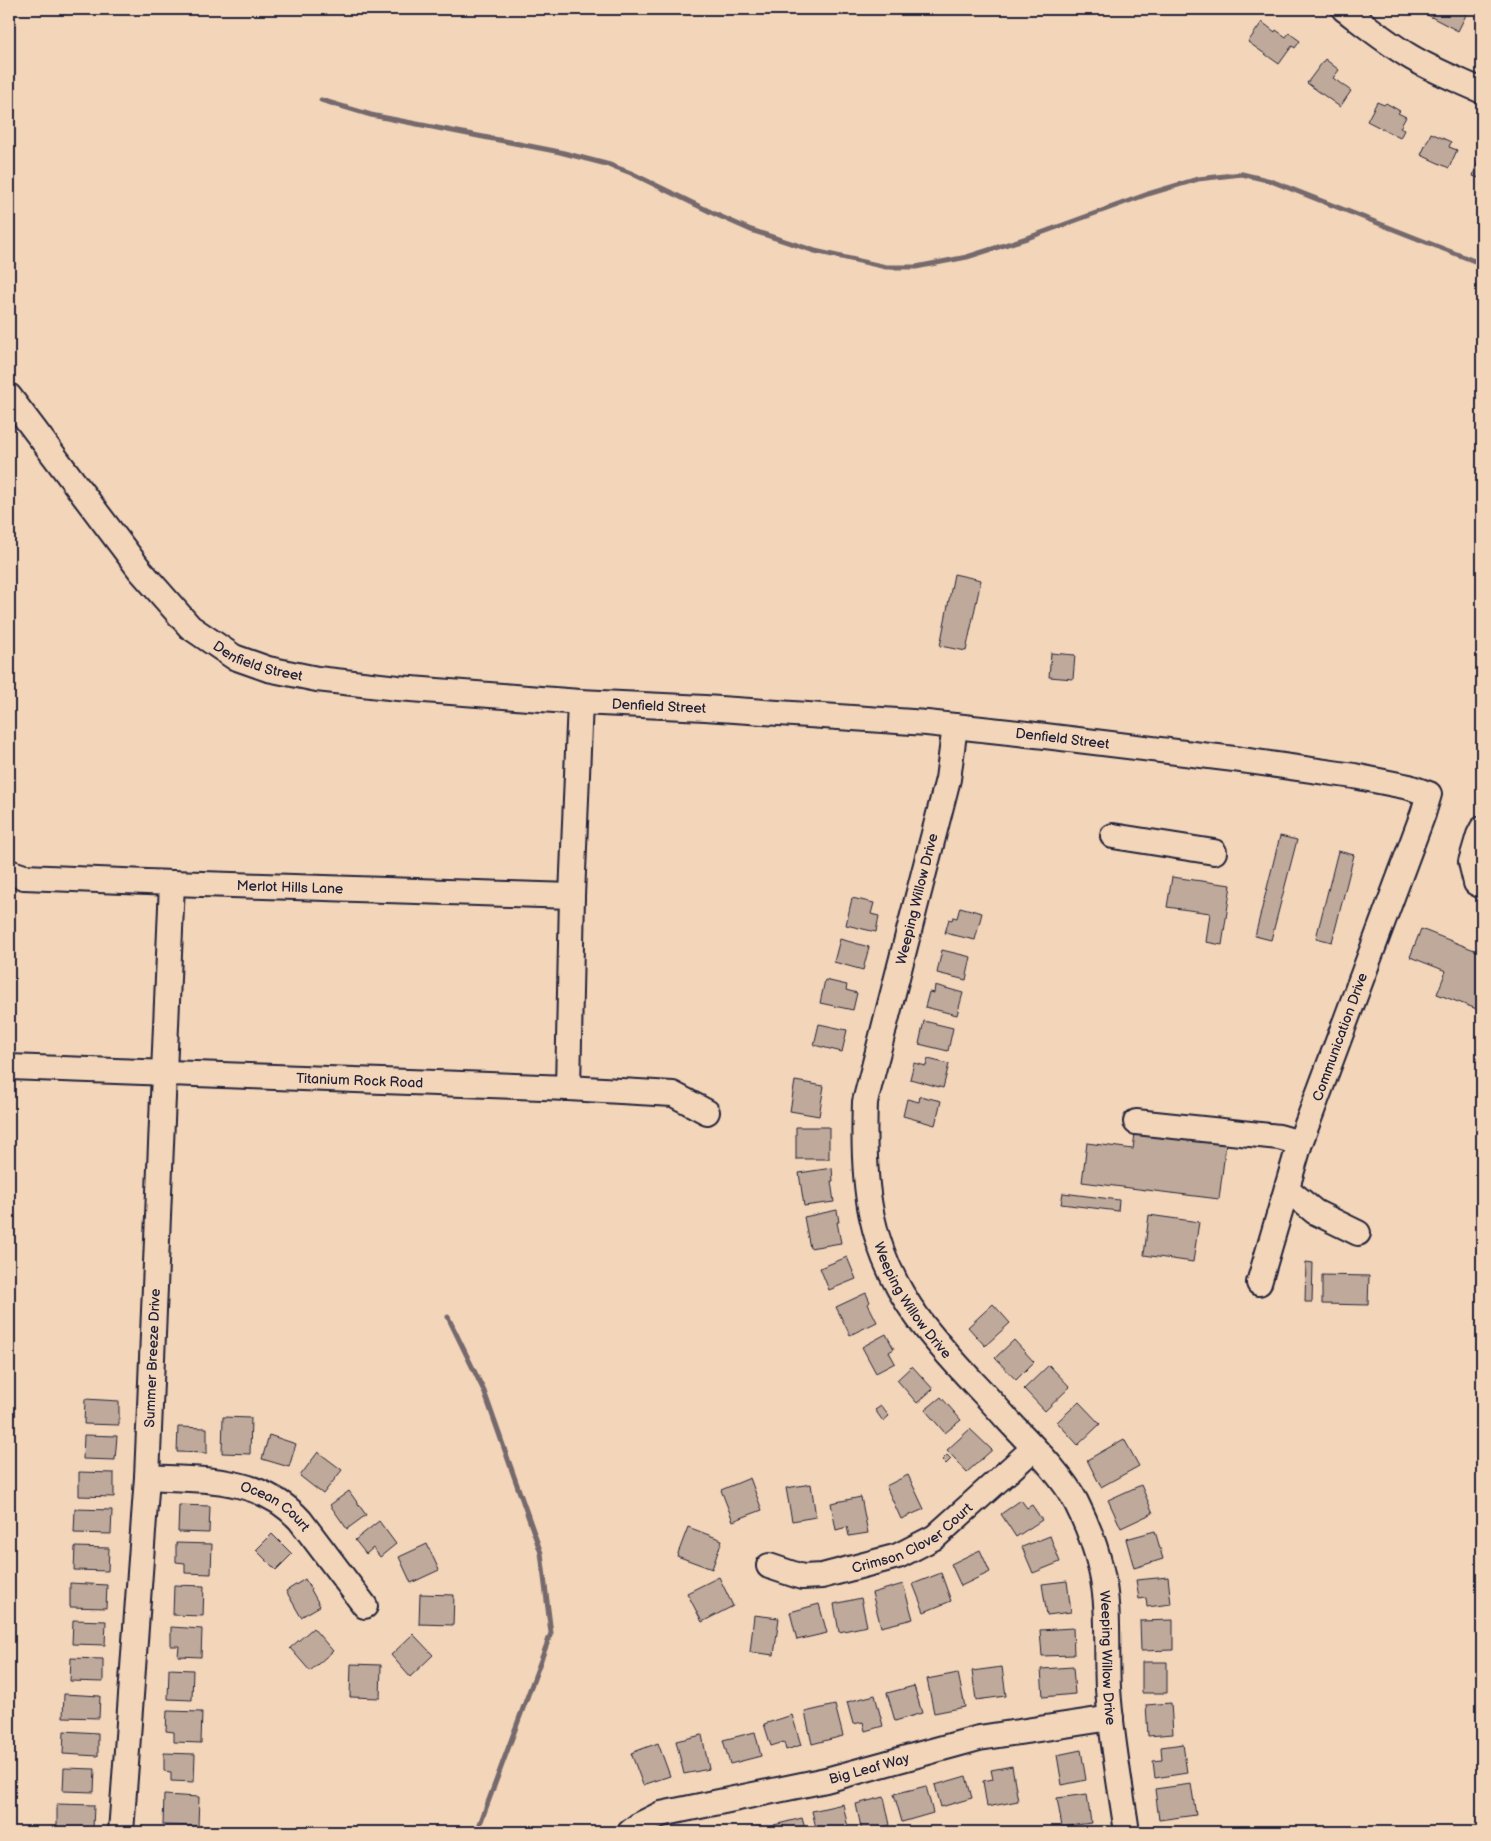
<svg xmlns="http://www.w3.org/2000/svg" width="1491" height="1841" viewBox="0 0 1491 1841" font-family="'Balsamiq Sans',sans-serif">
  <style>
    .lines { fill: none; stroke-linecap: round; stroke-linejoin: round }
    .stream { stroke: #74696d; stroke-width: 5 }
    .building { fill: #bfa99a; stroke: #22223b }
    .minor-casing { stroke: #22223b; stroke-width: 28 }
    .minor { stroke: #f3d6b9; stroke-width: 24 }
    .labels { text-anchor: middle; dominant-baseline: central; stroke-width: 5; stroke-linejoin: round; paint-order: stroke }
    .street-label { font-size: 14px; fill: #22223b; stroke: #f3d6b9 }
  </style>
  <rect width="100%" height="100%" fill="#f3d6b9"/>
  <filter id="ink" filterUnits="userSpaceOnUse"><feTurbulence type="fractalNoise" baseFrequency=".02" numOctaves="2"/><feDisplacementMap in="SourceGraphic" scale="10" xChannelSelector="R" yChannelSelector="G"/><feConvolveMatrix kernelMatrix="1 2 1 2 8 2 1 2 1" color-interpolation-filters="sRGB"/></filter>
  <g filter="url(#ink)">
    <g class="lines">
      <path class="stream" d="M321 100 371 115 560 152 610 165 631 173 717 215 751 230 815 251 886 267H916L967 257 1030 237 1148 194 1198 179 1242 174 1271 181 1482 264
        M448 1317 484 1391 541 1553 551 1633 477 1832"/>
    </g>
    <path class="building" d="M1416 9H1469L1458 31Z
      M1262 22 1275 32 1276 30 1286 37 1289 33 1300 41 1295 48 1292 46 1279 64 1248 42Z
      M1325 59 1339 70 1333 78 1351 91 1340 107 1307 83Z
      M1377 102 1384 105 1386 103 1400 111 1398 113 1406 117 1400 128 1404 130 1400 138 1367 121Z
      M1431 133 1451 142 1449 147 1457 150 1449 168 1421 155Z
      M1481 152H1482V179L1473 176Z
      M954 574 981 580 966 651 940 646Z
      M1051 653 1075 655 1073 679 1049 677Z
      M1280 836 1297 840 1271 940 1255 936Z
      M1338 851 1354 855 1332 942 1316 938Z
      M1172 877 1231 885 1222 945 1206 942 1210 913 1167 907Z
      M852 898 874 903 871 914 879 916 876 932 846 925Z
      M960 907 982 913 975 940 945 933 949 919 952 920 953 917 957 918Z
      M1421 929 1482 953V1011L1437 994 1446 971 1410 957Z
      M840 939 869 947 863 970 834 962Z
      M942 950 971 957 966 980 937 973Z
      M825 980 847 985 846 990 857 993 853 1010 820 1003Z
      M935 985 963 993 957 1015 925 1007 929 992 934 993Z
      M924 1021 953 1028 948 1051 919 1044Z
      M819 1024 847 1030 842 1052 814 1045Z
      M928 1059 949 1064 943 1088 910 1079 914 1063 926 1066Z
      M795 1081 824 1086 819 1116 790 1111Z
      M920 1096 941 1101 935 1125 903 1116 907 1099 919 1102Z
      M796 1127H829V1159H796Z
      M1135 1133 1226 1144 1219 1199 1082 1182 1087 1143 1133 1149Z
      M832 1168 833 1181H831L834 1202 804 1206 799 1173Z
      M1063 1193 1119 1200 1118 1211 1061 1204Z
      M837 1210 839 1222H837L841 1243 810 1248 804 1217Z
      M1149 1215 1199 1222 1193 1262 1144 1255Z
      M847 1257 856 1279 829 1290 820 1268Z
      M1306 1262 1313 1263 1312 1302H1305Z
      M1322 1275 1369 1276 1368 1305 1322 1304Z
      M866 1293 870 1302 868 1304 877 1322 850 1335 836 1307Z
      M993 1304 1010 1323 985 1346 968 1327Z
      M886 1334 894 1349 889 1352 895 1363 876 1373 862 1347Z
      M1014 1340 1034 1362 1016 1380 995 1358Z
      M1049 1365 1070 1387 1045 1411 1024 1389Z
      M912 1366 933 1389 917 1403 897 1380Z
      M941 1397 961 1420 945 1433 925 1410Z
      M85 1399 119 1401V1425L84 1424Z
      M1079 1402 1100 1424 1078 1445 1057 1422Z
      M881 1406 889 1416 883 1421 875 1410Z
      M223 1417 251 1418 250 1454 222 1453Z
      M178 1427 207 1428V1453L177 1452Z
      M970 1429 992 1450 967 1472 947 1450Z
      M84 1435 117 1436 115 1460 83 1459Z
      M269 1435 296 1444 289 1467 262 1459Z
      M1124 1439 1139 1466 1101 1487 1087 1460Z
      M318 1452 342 1470 323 1494 300 1476Z
      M947 1455 951 1459 946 1464 942 1460Z
      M79 1472 114 1473V1497L79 1496Z
      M908 1475 924 1509 901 1519 886 1486Z
      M750 1478 762 1510 733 1521 721 1490Z
      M811 1484 816 1517 792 1521 786 1488Z
      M1141 1485 1153 1513 1121 1528 1108 1500Z
      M349 1491 366 1515 347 1529 330 1505Z
      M861 1497 868 1533 849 1536 847 1527 836 1530 831 1503Z
      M1021 1500 1027 1508 1032 1505 1042 1520 1016 1537 1001 1514Z
      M179 1505 210 1506 209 1533 178 1532Z
      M75 1509 112 1510 111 1534 74 1533Z
      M379 1521 396 1544 380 1557 373 1548 366 1554 355 1540Z
      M688 1527 722 1540 712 1569 677 1556Z
      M1155 1531 1163 1559 1134 1568 1126 1539Z
      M272 1534 292 1554 276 1570 256 1550Z
      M1050 1536 1060 1562 1033 1573 1022 1547Z
      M176 1543 212 1544 211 1574 185 1573V1563L176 1562Z
      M427 1544 439 1570 411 1583 399 1557Z
      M75 1547 109 1548 108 1571 74 1570Z
      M980 1550 990 1572 961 1586 951 1564Z
      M941 1573 951 1601 924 1612 913 1584Z
      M719 1577 733 1606 702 1622 687 1593Z
      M1168 1577 1171 1604 1147 1607 1146 1598 1139 1599 1136 1580Z
      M305 1579 320 1606 301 1617 286 1591Z
      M1067 1581 1071 1612 1047 1615 1042 1584Z
      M70 1583 107 1585 106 1608 70 1607Z
      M903 1584 913 1619 881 1627 872 1593Z
      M174 1585 204 1586 203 1616 173 1615Z
      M420 1594 454 1595 453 1625 419 1624Z
      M861 1598 867 1626 839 1632 834 1604Z
      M819 1604 827 1633 797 1640 790 1612Z
      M754 1615 779 1618 774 1655 750 1652Z
      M73 1620 106 1621 105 1645 72 1644Z
      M1173 1620V1650L1141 1651 1140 1621Z
      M171 1627 202 1629 201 1657 178 1656 179 1646H171Z
      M313 1628 333 1651 310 1671 290 1648Z
      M1073 1628 1074 1655 1042 1656 1040 1630Z
      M413 1634 433 1655 410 1677 391 1655Z
      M71 1658 103 1659V1682L70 1681Z
      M1142 1662H1167V1693H1142Z
      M351 1664 381 1665 380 1698 350 1697Z
      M1002 1667 1006 1696 976 1700 972 1671Z
      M1073 1667 1075 1694 1043 1697 1041 1669Z
      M169 1669 193 1670 192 1700 168 1699Z
      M958 1673 965 1707 934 1713 927 1679Z
      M914 1686 922 1713 895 1721 887 1693Z
      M64 1694 100 1696 99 1718 63 1717Z
      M875 1695 883 1726 865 1731 863 1722 853 1724 847 1702Z
      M1171 1703 1173 1734 1148 1736 1146 1705Z
      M835 1705 843 1736 812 1744 805 1712Z
      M167 1711 202 1712 201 1743 174 1742V1732L166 1731Z
      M792 1715 801 1745 786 1750 784 1742 771 1746 764 1724Z
      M64 1731 98 1733V1756L63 1754Z
      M755 1732 761 1756 730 1764 723 1740Z
      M702 1735 709 1769 684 1774 676 1741Z
      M658 1743 670 1776 643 1785 631 1753Z
      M1183 1744 1187 1773 1155 1778 1153 1761 1162 1760 1161 1747Z
      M1081 1750 1086 1780 1062 1785 1057 1755Z
      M164 1753 195 1754 194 1782 171 1781V1772L164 1771Z
      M1012 1766 1018 1801 987 1807 983 1781 993 1779 991 1770Z
      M64 1768 95 1769 94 1792 63 1791Z
      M966 1776 972 1798 941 1807 935 1785Z
      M1191 1784 1196 1815 1159 1820 1155 1789Z
      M926 1786 933 1813 902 1822 894 1794Z
      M1087 1794 1091 1823 1062 1827 1057 1798Z
      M164 1795 199 1797 198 1826 163 1825Z
      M884 1797 890 1825 862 1832 856 1804Z
      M57 1804 94 1805 93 1829 57 1828Z
      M843 1804 849 1832H817L812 1811Z
      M802 1818 806 1832H776L774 1825Z
      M762 1826 763 1832H734Z
      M1193 1827 1194 1832H1163L1162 1831Z
      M232 1828 262 1829V1832H232Z"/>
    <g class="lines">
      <g class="minor-casing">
        <g id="minor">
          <path d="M1344 9C1365 25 1386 42 1409 56 1432 70 1458 80 1482 91"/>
          <path id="s1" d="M9 396 140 570 190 627 234 657 268 669 317 679 398 688 580 702 705 708 927 723 1045 736 1234 759 1354 776 1409 787 1429 794 1423 814 1300 1143 1259 1283"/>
          <path id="s2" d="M955 726 948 779 865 1102C862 1184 868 1250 918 1318 944 1354 977 1385 1006 1418 1029 1443 1061 1473 1076 1502 1087 1524 1096 1547 1101 1570 1110 1608 1106 1649 1108 1688 1111 1736 1120 1784 1127 1832"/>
          <path d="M1482 829 1479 835 1471 862 1476 883 1482 886"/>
          <path d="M1113 836 1214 852"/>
          <path id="s3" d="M9 872 24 877 172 883 572 896"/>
          <path id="s4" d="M9 1067 568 1088 673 1094 707 1112"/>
          <path d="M568 1088 572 896 580 702"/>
          <path d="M1136 1122 1279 1137 1300 1143"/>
          <path d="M1287 1189 1315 1212 1358 1233"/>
          <path id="s5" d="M147 1477C202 1480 260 1476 300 1520L365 1606"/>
          <path id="s6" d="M769 1566 802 1577 822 1576 898 1556 935 1537 1034 1448"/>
          <path id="s7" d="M121 1832 147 1477 172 883"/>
          <path id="s8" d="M630 1832 639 1825 661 1814 826 1780 979 1738 1111 1718"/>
        </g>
      </g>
      <use href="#minor" class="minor"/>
    </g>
  </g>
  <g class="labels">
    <g class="street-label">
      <text stroke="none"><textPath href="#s1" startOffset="371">Denfield Street</textPath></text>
      <text stroke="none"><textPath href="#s1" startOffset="776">Denfield Street</textPath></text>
      <text stroke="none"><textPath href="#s1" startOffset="1181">Denfield Street</textPath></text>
      <text stroke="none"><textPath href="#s3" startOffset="282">Merlot Hills Lane</textPath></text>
      <text transform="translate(917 899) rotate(-76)">Weeping Willow Drive</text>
      <text transform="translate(1340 1037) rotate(-70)">Communication Drive</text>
      <text stroke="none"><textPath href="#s4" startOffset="351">Titanium Rock Road</textPath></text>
      <text stroke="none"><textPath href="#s2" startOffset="596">Weeping Willow Drive</textPath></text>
      <text stroke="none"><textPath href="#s7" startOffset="475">Summer Breeze Drive</textPath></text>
      <text stroke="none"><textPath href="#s5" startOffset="135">Ocean Court</textPath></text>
      <text stroke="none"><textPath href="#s6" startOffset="154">Crimson Clover Court</textPath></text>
      <text stroke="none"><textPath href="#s2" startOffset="1018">Weeping Willow Drive</textPath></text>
      <text stroke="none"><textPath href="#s8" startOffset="249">Big Leaf Way</textPath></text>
    </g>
  </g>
  <rect width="1491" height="1841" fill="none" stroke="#f3d6b9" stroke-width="30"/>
  <rect x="15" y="15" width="1461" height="1811" fill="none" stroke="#22223b" stroke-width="2" filter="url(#ink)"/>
</svg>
